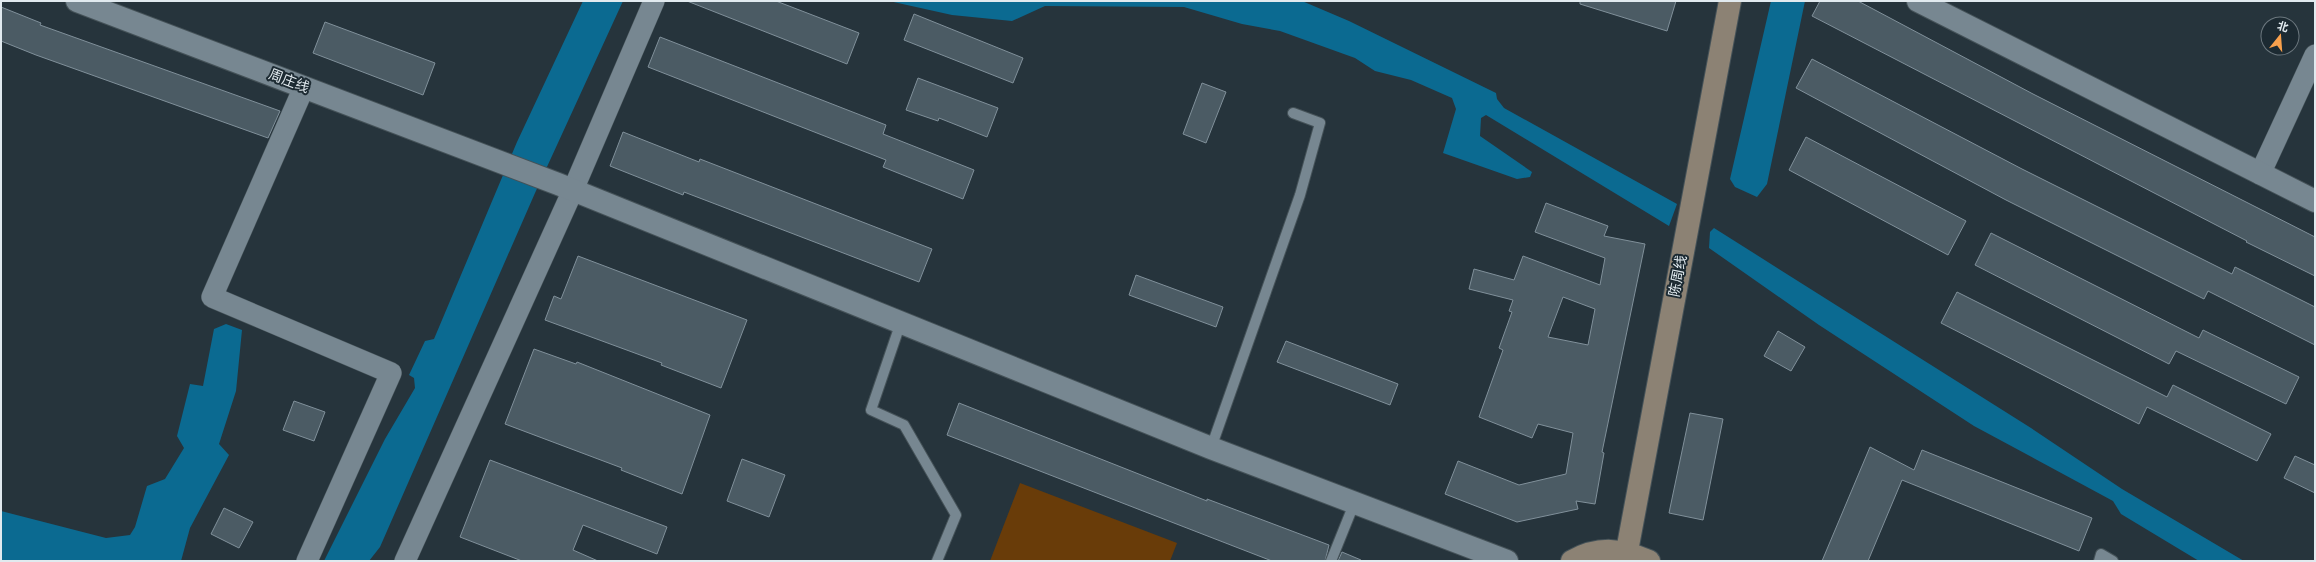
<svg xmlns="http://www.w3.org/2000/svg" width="2316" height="562" viewBox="0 0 2316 562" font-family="'Nunito Sans','Noto Sans SC',sans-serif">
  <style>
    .green { fill: #693c09 }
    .water { fill: #0b6a91 }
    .building { fill: #4b5b64; stroke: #80909a; fill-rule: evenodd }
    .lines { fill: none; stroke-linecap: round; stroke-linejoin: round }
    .service-casing { stroke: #455258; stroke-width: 12 }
    .minor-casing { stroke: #455258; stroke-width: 22 }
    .tertiary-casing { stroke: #455258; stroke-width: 24 }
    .secondary-casing { stroke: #455258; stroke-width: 24 }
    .service { stroke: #778791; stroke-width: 10 }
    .minor { stroke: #778791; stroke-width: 21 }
    .tertiary { stroke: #778791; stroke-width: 22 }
    .secondary { stroke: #8c8274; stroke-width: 22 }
    .labels { text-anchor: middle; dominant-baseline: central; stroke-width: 4; stroke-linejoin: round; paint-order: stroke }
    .street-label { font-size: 14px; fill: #e1eaef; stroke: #1c2a32 }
  </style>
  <rect width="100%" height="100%" fill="#26343c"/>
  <path class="green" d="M1020 483 1177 543 1170 561H990Z"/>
  <path class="water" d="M583 1H623L535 193 380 547 369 561H324L385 439 415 388 414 378 409 375 425 341 434 339 517 142Z
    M889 1H1302L1349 21 1496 93 1497 99 1504 108 1677 204 1669 226 1486 115 1481 118 1480 136 1532 172 1530 177 1517 179 1443 153 1456 109 1452 98 1411 80 1375 71 1355 58 1280 31 1242 24 1184 7 1045 6 1012 21 952 15Z
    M1771 1H1805L1767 184 1757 197 1735 187 1730 179Z
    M1714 228 2031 428 2122 489 2244 561H2199L2121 514 2113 501 1974 426 1819 325 1709 248 1710 232Z
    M226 324 242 330 236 391 219 444 229 455 190 528 181 561H1V511L106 538 130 535 135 527 147 486 165 479 184 448 177 436 190 384 203 386 214 329Z"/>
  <path class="building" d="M687 1H776L859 33 847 64Z
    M1580 1H1676L1667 31 1580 4Z
    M1820 1H1858L2033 94 2315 237V276L2246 242 2247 241 1812 16Z
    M1 7 41 23 40 25 280 111 268 138 36 55 1 41Z
    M914 14 1023 58 1013 83 904 40Z
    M325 22 435 63 423 95 313 53Z
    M660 37 886 125 883 134 974 170 963 199 883 167 886 160 648 67Z
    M1812 59 2022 169 2232 274 2235 267 2315 307V345L2208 291 2204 299 2006 200 1796 88Z
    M918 78 998 108 987 137 939 118 938 121 906 110Z
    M1202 83 1226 92 1206 143 1183 134Z
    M623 132 699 162 700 159 932 249 919 282 684 192 683 195 610 166Z
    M1806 137 1966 221 1948 255 1789 170Z
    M1546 203 1608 226 1604 236 1645 244 1602 452 1604 453 1595 504 1576 501 1578 509 1517 522 1445 494 1458 461 1519 485 1566 474 1573 433 1538 424 1532 438 1479 417 1503 350 1499 348 1512 312 1509 311 1513 300 1469 289 1474 269 1514 280 1523 256 1600 285 1605 258 1535 232ZM1563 297 1595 309 1588 345 1548 337Z
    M1991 233 2199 338 2203 330 2299 377 2286 404 2176 351 2169 364 1975 265Z
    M578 256 747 320 721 388 661 365 662 363 545 320 554 296 561 299Z
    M1136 275 1223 307 1216 327 1129 295Z
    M1957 292 2167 397 2173 385 2271 434 2257 461 2147 407 2139 424 1941 323Z
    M1778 331 1805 347 1791 371 1764 356Z
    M1286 341 1398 384 1390 405 1277 362Z
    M534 349 576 364 577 362 710 415 682 494 621 470 622 468 505 424Z
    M294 401 325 412 314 441 283 430Z
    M959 403 1207 501V499L1329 545 1325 561H1272L947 435Z
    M1690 413 1723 419 1703 520 1669 513Z
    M1870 447 1914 470 1922 450 2092 518 2079 551 1902 480 1868 561H1822Z
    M2295 456 2315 465V493L2284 478Z
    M742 459 785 475 769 517 727 501Z
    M490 460 667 527 657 554 583 525 573 550 598 561H522L460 537Z
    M224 508 253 522 239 548 211 534Z
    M1342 552 1361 560V561H1338Z"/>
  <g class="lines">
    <g class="service-casing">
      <path id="service" d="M901 322 871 410 904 425 956 515 937 561
        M1211 448 1300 195 1320 123 1293 113
        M1331 561 1354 504
        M2099 561 2101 554 2113 561"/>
    </g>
    <g class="minor-casing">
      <path id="minor" d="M304 87 212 297 391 373 307 561
        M2260 174 2315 55
        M405 561 573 190 654 1"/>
    </g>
    <g class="tertiary-casing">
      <path id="tertiary" d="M77 1 558 184 1211 448 1507 561
        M1918 1 2315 201"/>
    </g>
    <g class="secondary-casing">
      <path id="secondary" d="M1627 551 1730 1
        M1572 561C1599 546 1622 549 1649 561"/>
    </g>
    <use href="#service" class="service"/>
    <use href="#minor" class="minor"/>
    <use href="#tertiary" class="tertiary"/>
    <use href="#secondary" class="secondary"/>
  </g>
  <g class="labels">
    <g class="street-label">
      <text transform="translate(289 81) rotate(21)">周庄线</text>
      <text transform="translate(1678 276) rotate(-79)">陈周线</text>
    </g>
  </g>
  <rect width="2316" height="562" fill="none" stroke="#e1eaef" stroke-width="4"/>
  <g transform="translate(2280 36) rotate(17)"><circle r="19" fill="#1c2a32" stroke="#6b777e"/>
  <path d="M0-3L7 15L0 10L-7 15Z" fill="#f8a04c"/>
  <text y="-6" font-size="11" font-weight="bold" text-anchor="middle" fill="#e1eaef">北</text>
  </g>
</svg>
